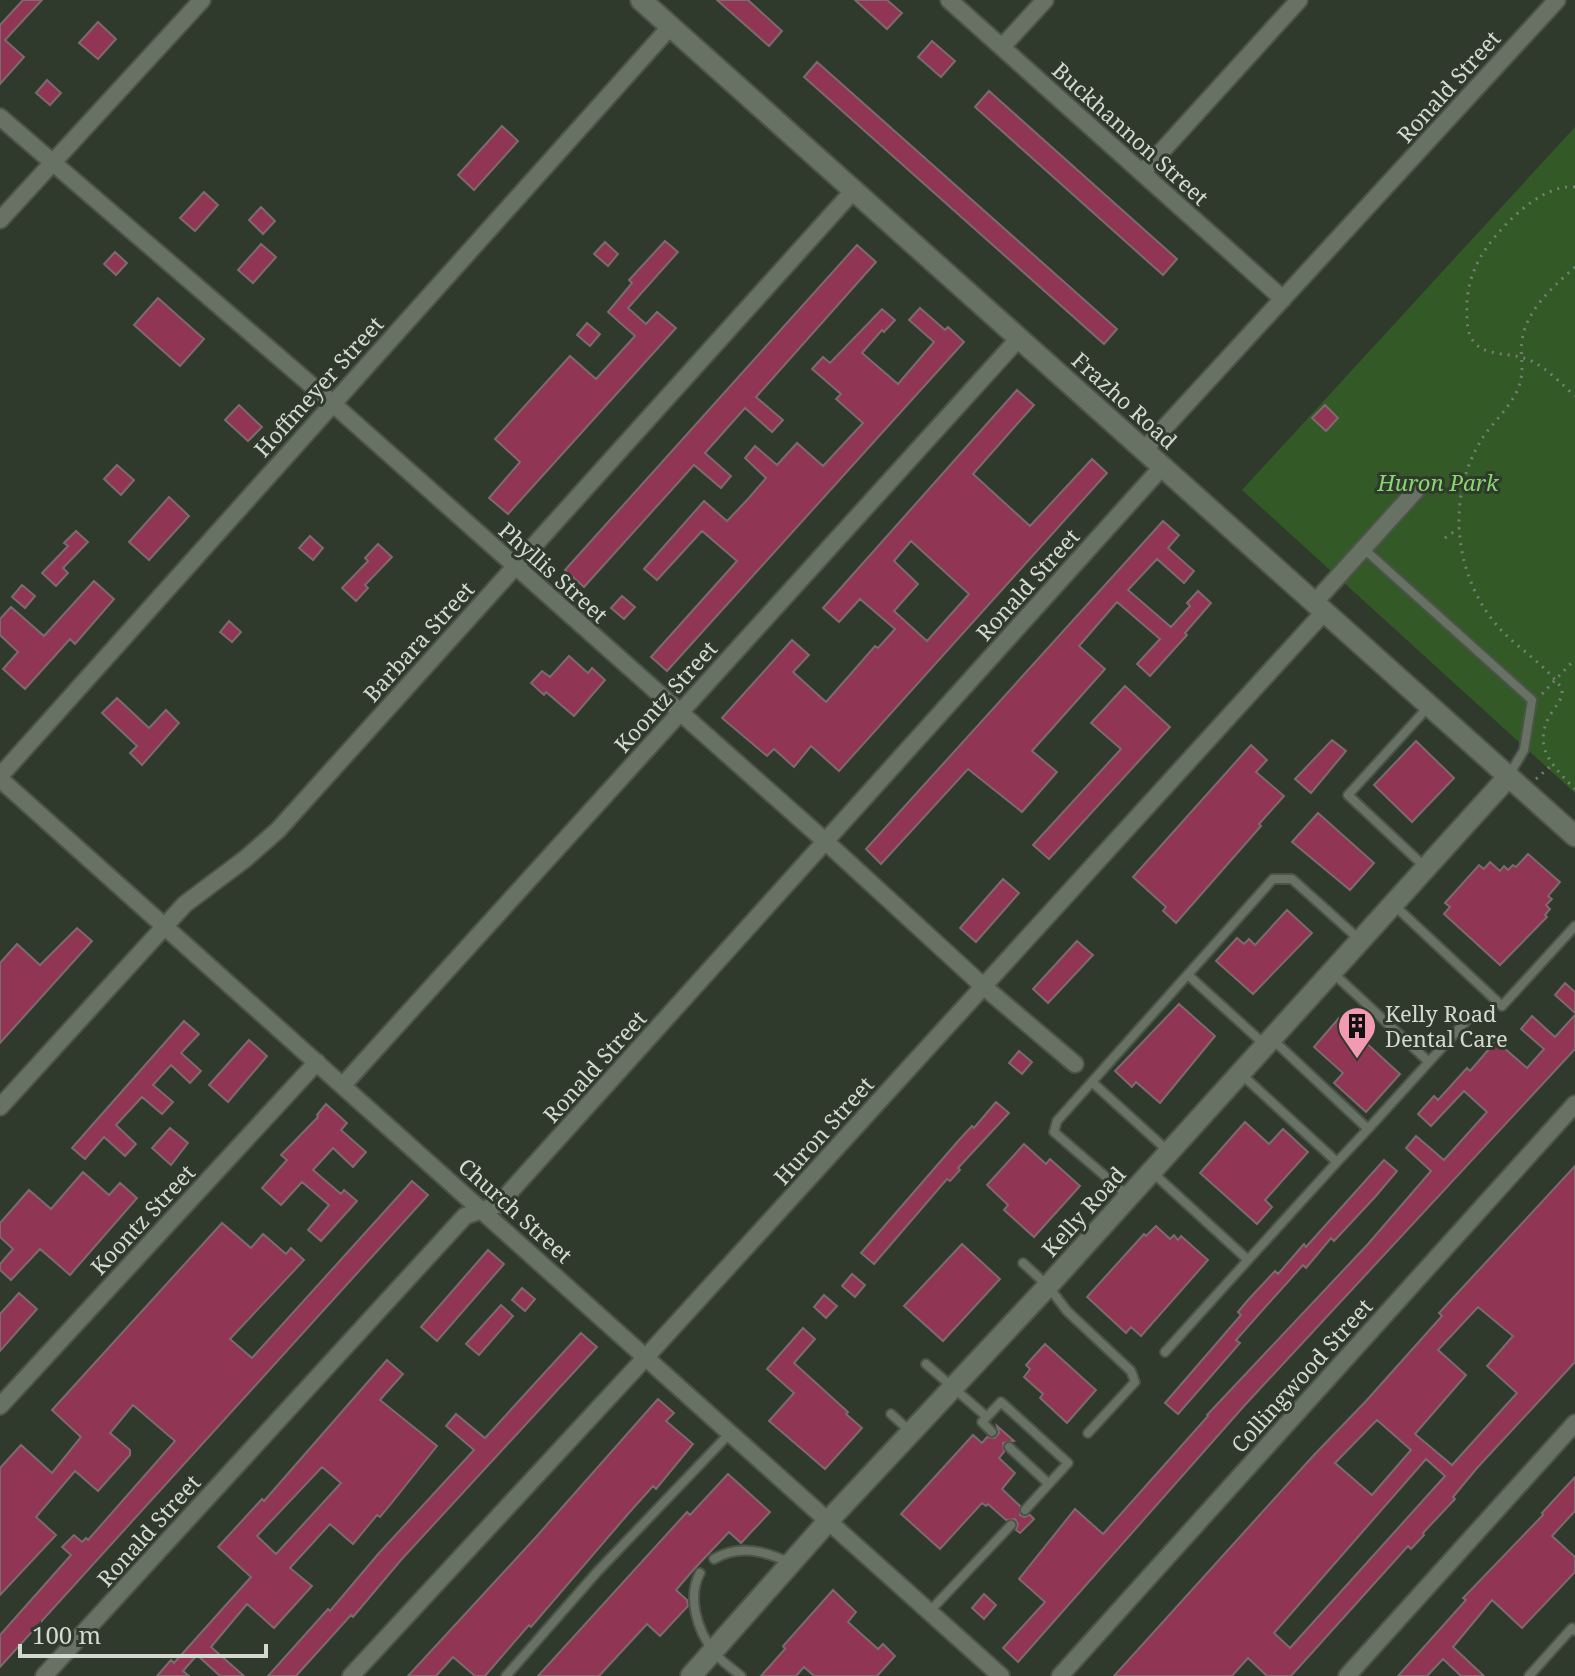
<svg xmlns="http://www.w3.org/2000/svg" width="1575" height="1676" viewBox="0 0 1575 1676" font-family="'Noto Serif',serif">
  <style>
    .green { fill: #335927 }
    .building { fill: #913554; stroke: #7d6a6e; stroke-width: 2; fill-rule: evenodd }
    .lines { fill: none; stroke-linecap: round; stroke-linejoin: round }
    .service-casing { stroke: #4c5449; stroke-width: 12 }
    .minor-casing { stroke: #4c5449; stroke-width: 20 }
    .tertiary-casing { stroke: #4c5449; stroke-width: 24 }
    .path { stroke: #777f74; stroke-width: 3; stroke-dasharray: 2 6; stroke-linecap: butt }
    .service { stroke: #687264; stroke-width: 8 }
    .minor { stroke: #687264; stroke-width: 16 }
    .tertiary { stroke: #687264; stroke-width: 20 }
    .labels { text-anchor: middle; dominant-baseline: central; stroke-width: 6; stroke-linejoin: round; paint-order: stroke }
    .street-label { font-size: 22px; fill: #d3d9d1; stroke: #2f392c }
    .park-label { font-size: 22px; font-style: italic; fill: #88d66f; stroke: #2f392c }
    .poi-label { font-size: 22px; fill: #d3d9d1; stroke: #2f392c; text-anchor: start }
  </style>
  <rect width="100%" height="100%" fill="#2f392c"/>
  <path class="green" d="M1575 127V793L1242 490Z"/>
  <path class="building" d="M23 0H42L5 40 24 57 0 84V25Z
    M717 0H748L782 31 769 46Z
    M855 0H887L902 13 887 29Z
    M98 22 116 39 98 59 79 43Z
    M932 41 955 61 941 77 918 57Z
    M817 62 1117 329 1104 344 804 77Z
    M47 80 61 93 50 105 36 93Z
    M989 91 1177 259 1163 275 975 107Z
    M502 126 518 141 474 190 458 175Z
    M204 192 218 205 195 231 180 218Z
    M261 207 275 221 263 234 249 220Z
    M665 241 678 252 628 308 646 324 657 312 676 328 508 514 489 498 520 462 495 439 570 356 596 379 635 336 608 312 632 283 629 280Z
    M605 242 618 254 608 266 594 254Z
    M261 244 276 257 253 283 238 270Z
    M857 245 876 262 756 397 783 420 772 432 745 408 705 453 731 476 721 488 694 465 584 587 565 570Z
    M115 252 127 263 116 275 104 264Z
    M158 298 204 339 180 366 134 325Z
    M920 308 945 330 948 327 964 342 667 671 651 657 737 561 702 531 657 580 644 569 704 501 727 521 748 499 766 478 745 458 755 446 777 465 797 443 823 466 863 423 836 399 841 394 812 369 823 357 830 363 882 309 895 320 884 332 882 330 862 353 898 384 934 342 909 320Z
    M587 323 600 334 590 346 577 335Z
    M1017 390 1034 405 973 474 1030 526 1092 459 1107 473 839 771 811 746 794 767 774 749 767 756 722 718 792 640 809 655 793 672 826 702 875 646 878 648 895 629 860 599 839 622 823 608ZM911 541 969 594 927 641 894 611 918 584 894 561Z
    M239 405 262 427 248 441 225 420Z
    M1325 405 1338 418 1326 431 1312 418Z
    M117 465 134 480 121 495 104 479Z
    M169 497 189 516 149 560 129 542Z
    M1163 521 1179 535 1168 548 1194 571 1184 583 1157 559 1128 590 1171 627 1190 606 1187 603 1198 591 1211 603 1185 633 1187 635 1150 676 1137 664 1160 639 1117 602 1079 646 1105 669 1032 751 1057 772 1022 812 968 769 881 864 866 849Z
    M76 531 88 542 63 568 68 573 56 586 42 573 68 546 64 543Z
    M310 536 323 548 313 560 299 548Z
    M378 544 392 557 365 585 368 588 356 601 342 588 368 561 365 558Z
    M94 581 114 599 75 644 70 639 25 689 3 669 18 652 0 635V619L11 607 44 636Z
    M22 585 35 596 25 608 12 597Z
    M622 596 635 607 624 619 611 608Z
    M229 621 241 632 232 642 220 632Z
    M569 656 588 673 592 668 605 680 574 716 546 692 544 695 531 683 542 671 550 677Z
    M1125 686 1170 727 1049 859 1033 845 1121 749 1091 723Z
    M117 698 149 728 166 710 179 723 142 765 130 753 137 746 102 713Z
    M1332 740 1346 751 1311 793 1295 779Z
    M1416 741 1454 778 1412 822 1374 785Z
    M1251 745 1267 760 1256 772 1284 796 1259 824 1261 826 1176 923 1163 911 1166 907 1133 877Z
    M1318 813 1374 863 1350 890 1292 842Z
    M1528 854 1560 882 1548 896 1552 899 1546 905 1550 909 1545 915 1547 917 1500 965 1444 914 1450 907 1445 903 1479 865 1484 869 1490 862 1500 871 1504 866 1508 870 1513 865 1516 867Z
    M1003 879 1019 893 976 942 960 928Z
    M1287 910 1312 933 1253 994 1216 961 1237 938 1244 944 1249 939 1255 945Z
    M77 928 92 941 0 1043V963L17 944 40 965Z
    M1077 941 1093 955 1048 1003 1033 989Z
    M1565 983 1575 992V1013L1555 995Z
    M1179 1004 1215 1036 1160 1103 1136 1082 1132 1087 1115 1071Z
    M1575 1015V1049L1244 1406 1018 1662 1003 1648 1045 1602 1019 1579 1075 1509 1103 1534 1208 1416 1207 1415 1368 1244 1431 1171 1406 1148 1416 1136 1444 1160 1487 1112 1464 1091 1431 1126 1418 1114 1434 1096 1438 1100 1467 1068 1470 1071 1496 1041 1527 1068 1544 1049 1521 1029 1532 1016 1555 1037Z
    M1339 1018 1400 1074 1366 1112 1334 1083 1343 1073 1314 1047Z
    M184 1021 199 1034 181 1053 201 1071 190 1083 171 1065 153 1085 173 1102 162 1114 142 1097 116 1125 136 1144 125 1156 104 1137 85 1159 72 1148Z
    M249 1040 267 1056 228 1102 209 1085Z
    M1019 1051 1032 1062 1022 1074 1009 1063Z
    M996 1102 1009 1113 958 1168 960 1170 950 1181 947 1179 874 1264 861 1253 959 1140 972 1126 974 1128Z
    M326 1104 347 1123 341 1130 366 1152 353 1167 333 1148 313 1170 341 1194 344 1190 357 1201 321 1241 308 1230 329 1205 302 1182 281 1205 262 1188 287 1160 281 1155 318 1117 317 1115Z
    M1245 1122 1269 1144 1283 1129 1308 1152 1265 1200 1272 1207 1257 1224 1200 1173Z
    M170 1128 188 1143 171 1165 152 1148Z
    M1024 1144 1046 1164 1050 1159 1080 1186 1034 1237 1004 1210 1008 1205 987 1185Z
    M1384 1160 1397 1171 1375 1197 1334 1241 1331 1238 1306 1268 1303 1265 1277 1294 1236 1340 1240 1343 1178 1414 1165 1403 1241 1315 1238 1312 1248 1300 1275 1271 1278 1274 1304 1244 1306 1247Z
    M1575 1166V1362L1477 1468 1453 1497 1455 1499 1423 1533 1424 1535 1411 1549 1408 1546 1291 1676H1267L1248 1658 1232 1676H1114L1313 1456 1366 1401 1442 1316 1439 1313ZM1478 1307 1513 1336 1487 1366 1517 1393 1452 1465 1415 1434 1466 1375 1438 1350ZM1377 1420 1411 1450 1372 1495 1335 1463ZM1426 1459 1445 1476 1290 1648 1274 1633Z
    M83 1172 109 1195 120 1183 137 1198 70 1275 40 1249 11 1280 0 1270V1264L13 1249 0 1237V1223L29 1190 51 1209Z
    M412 1181 428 1195 0 1667V1635L71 1555 62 1547 74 1535 82 1542 86 1538 88 1540 175 1441 133 1405 110 1433 130 1450V1455L98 1491 75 1471 36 1517 56 1535 0 1595V1468L21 1445 52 1473 81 1437 52 1410 222 1223 251 1248 263 1234 286 1254 291 1248 304 1260 230 1339 252 1358Z
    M1156 1226 1170 1239 1174 1235 1178 1240 1181 1236 1208 1260 1141 1336 1131 1327 1126 1333 1087 1297 1144 1234 1146 1236Z
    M962 1244 1000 1279 943 1341 904 1306Z
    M488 1250 504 1264 437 1341 421 1327Z
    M852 1274 865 1285 855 1297 842 1286Z
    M522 1288 535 1299 525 1311 512 1300Z
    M19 1293 37 1309 0 1351V1314Z
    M824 1295 837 1306 826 1318 814 1307Z
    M501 1305 513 1316 479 1355 466 1344Z
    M803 1328 815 1339 794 1363 848 1412 846 1414 862 1428 825 1469 769 1421 794 1393 767 1369Z
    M581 1333 597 1347 401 1560 353 1617 351 1615 296 1676H268L328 1609 330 1611 379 1553 474 1450 446 1426 456 1414 485 1438Z
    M1045 1344 1096 1390 1067 1423 1040 1398 1043 1394 1024 1377 1030 1369 1026 1365Z
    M387 1360 403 1374 380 1400 437 1446 390 1505 380 1517 377 1515 353 1544 330 1524 290 1568 312 1586 274 1628 247 1604 211 1647 244 1676H220L197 1655 183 1671 189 1676H157L171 1660 174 1663 251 1577 218 1547 262 1499 264 1501ZM322 1467 341 1483 276 1554 257 1536Z
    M658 1399 674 1413 666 1421 693 1444 656 1489 653 1486 628 1514 531 1627 529 1625 485 1676H475L453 1657 436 1676H408L536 1537Z
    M997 1426 1014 1441 1003 1443 1004 1452 999 1458 1015 1473 1002 1489 1020 1506V1515L1024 1517 1030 1515 1034 1519 1020 1533 1016 1530 1018 1524 1015 1519 1006 1520 988 1504 986 1506 982 1503 940 1549 901 1514 973 1435 982 1443 987 1437 995 1438 999 1433Z
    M728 1474 770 1512 741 1543 729 1532 695 1568 676 1590 687 1600 688 1606 660 1636 647 1624 599 1676H538L687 1512 690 1515Z
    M1575 1477V1511L1552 1536 1575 1557V1572L1522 1628 1492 1600 1453 1647 1484 1676H1461L1443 1659 1427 1676H1398L1466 1600 1463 1598 1543 1515 1542 1513Z
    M833 1590 856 1612 848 1622 878 1649 883 1644 895 1656 877 1676H814L804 1667 796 1676H761L785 1649 783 1646Z
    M984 1594 996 1605 984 1619 972 1608Z"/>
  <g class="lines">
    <g class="service-casing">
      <path id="service" d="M1364 549 1532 700 1524 750 1509 775
        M1425 867 1348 795 1430 705
        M1395 906 1502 1006 1575 926
        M1332 972 1429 1062
        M1188 975 1264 1044
        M1271 1038 1368 1129 1467 1020
        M1092 1082 1168 1151
        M1337 1162 1368 1129
        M1152 1172 1248 1260 1337 1162 1240 1073
        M1127 1195 1054 1132 1057 1121 1273 879H1292L1360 940
        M1023 1263 1048 1286 1067 1311 1131 1371 1135 1382 1088 1433
        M1165 1352 1248 1260
        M926 1364 987 1417
        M891 1414 911 1432
        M992 1432 982 1422 1001 1402 1068 1463 1025 1510
        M1009 1447 1049 1484
        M714 1559C739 1544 765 1551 790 1563
        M700 1573C687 1597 697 1629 713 1651 719 1660 732 1668 741 1676
        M929 1612 1011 1525
        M506 1676 597 1572 731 1432
        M1529 1676 1572 1628 1575 1631"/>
    </g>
    <g class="minor-casing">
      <path id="minor" d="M949 0 1283 299
        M1002 47 1045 0
        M0 117 332 403 825 841 983 986 1075 1064
        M1142 173 1299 0
        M0 220 202 0
        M1144 450 1557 0
        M1315 602 1419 487
        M0 776 671 26
        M0 779 1001 1676
        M343 1085 1020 337
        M0 1107 185 904 245 859 278 830 854 190
        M0 1406 317 1062
        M44 1676 465 1216 499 1204 1162 467
        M351 1676 646 1357 1325 611
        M1060 1676 1575 1104
        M1347 1676 1575 1423"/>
    </g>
    <g class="tertiary-casing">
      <path id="tertiary" d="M641 0 1575 836
        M691 1676 829 1520 1048 1286 1509 776"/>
    </g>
    <path class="path" d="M1575 187C1541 183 1496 230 1480 258 1471 274 1466 293 1467 312 1467 322 1467 334 1474 342 1484 355 1505 353 1520 357 1542 362 1559 382 1575 396
      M1575 267C1553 287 1527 309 1522 340 1519 360 1527 370 1516 393 1507 411 1490 425 1480 442 1445 501 1455 580 1501 630 1520 650 1547 666 1562 689 1563 699 1557 704 1552 712 1531 745 1551 765 1575 789
      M1445 538 1459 528
      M1542 694 1575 659
      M1536 779 1554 763"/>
    <use href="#service" class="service"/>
    <use href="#minor" class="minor"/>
    <use href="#tertiary" class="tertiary"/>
  </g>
  <defs>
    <g id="building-pin" transform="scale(2)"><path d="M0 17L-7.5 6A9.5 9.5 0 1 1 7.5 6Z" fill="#f19ab1" stroke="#2f392c"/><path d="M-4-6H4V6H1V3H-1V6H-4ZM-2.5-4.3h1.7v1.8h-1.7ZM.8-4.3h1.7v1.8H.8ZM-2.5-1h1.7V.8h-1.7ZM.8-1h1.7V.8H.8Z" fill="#111"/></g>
  </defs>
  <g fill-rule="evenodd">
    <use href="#building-pin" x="1357" y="1026"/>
  </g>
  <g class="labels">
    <g class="street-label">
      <text transform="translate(1448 86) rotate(-48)">Ronald Street</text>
      <text transform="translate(1131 133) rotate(42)">Buckhannon Street</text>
      <text transform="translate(318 386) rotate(-48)">Hoffmeyer Street</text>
      <text transform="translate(1125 400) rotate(42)">Frazho Road</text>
      <text transform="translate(554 572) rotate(42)">Phyllis Street</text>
      <text transform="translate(1027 584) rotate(-48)">Ronald Street</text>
      <text transform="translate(418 641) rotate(-48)">Barbara Street</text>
      <text transform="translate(665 696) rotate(-48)">Koontz Street</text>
      <text transform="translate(594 1066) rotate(-48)">Ronald Street</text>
      <text transform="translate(823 1130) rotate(-48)">Huron Street</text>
      <text transform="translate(516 1210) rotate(42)">Church Street</text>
      <text transform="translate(1083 1211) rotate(-48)">Kelly Road</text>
      <text transform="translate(142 1219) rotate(-47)">Koontz Street</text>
      <text transform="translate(1301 1375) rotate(-48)">Collingwood Street</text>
      <text transform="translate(148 1530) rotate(-48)">Ronald Street</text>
    </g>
    <g class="park-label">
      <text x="1438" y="482">Huron Park</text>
    </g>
    <g class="poi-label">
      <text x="1385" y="1013">Kelly Road<tspan x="1385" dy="25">Dental Care</tspan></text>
    </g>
  </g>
  <path d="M20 1644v12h246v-12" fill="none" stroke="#d3d9d1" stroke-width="4"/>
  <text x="32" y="1644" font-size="24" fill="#d3d9d1" stroke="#2f392c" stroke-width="6" paint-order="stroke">100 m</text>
</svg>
